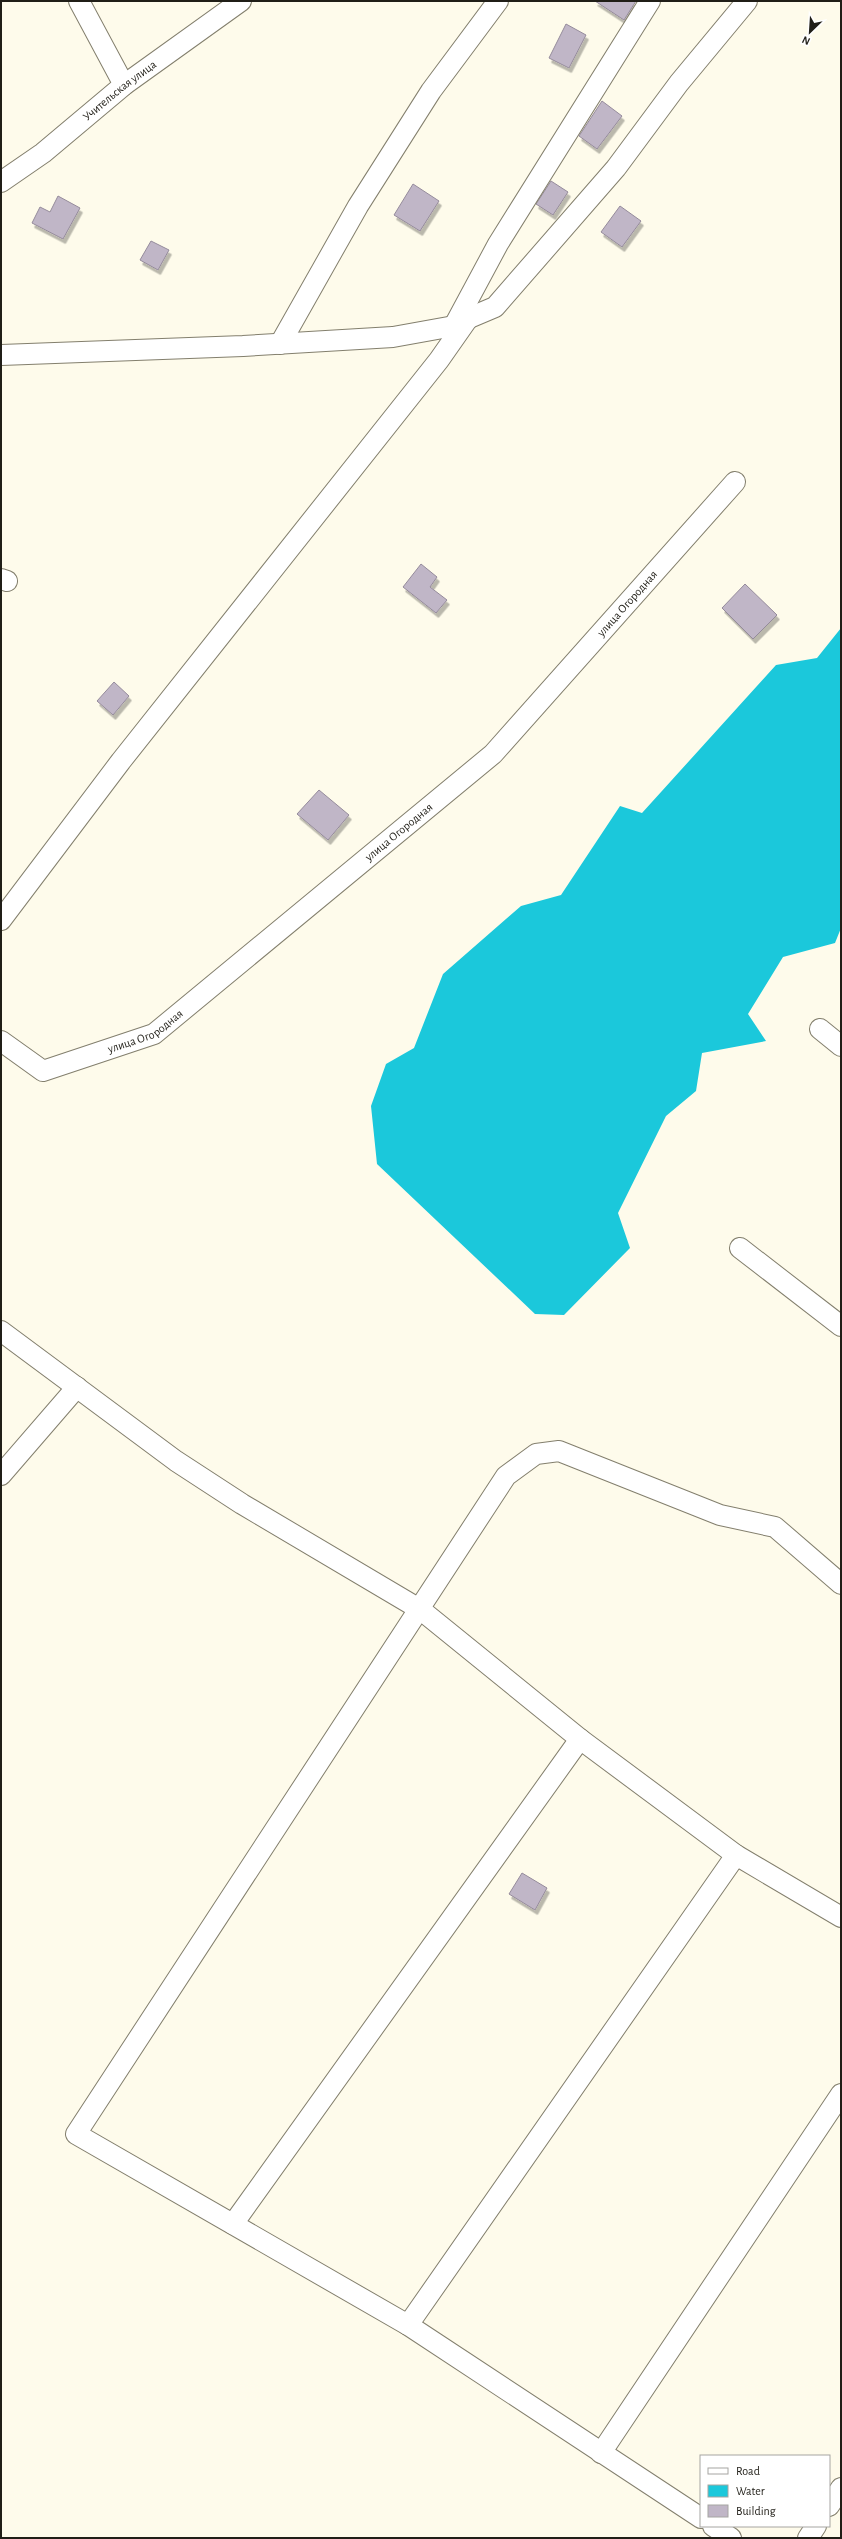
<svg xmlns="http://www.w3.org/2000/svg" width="842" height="2539" viewBox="0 0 842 2539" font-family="'Alegreya Sans',sans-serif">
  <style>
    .water { fill: #1bc8db }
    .building { fill: #c0b6c7; stroke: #958b9b; filter: url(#shadow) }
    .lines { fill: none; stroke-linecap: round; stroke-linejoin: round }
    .minor-casing { stroke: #837f6d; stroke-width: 22 }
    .minor { stroke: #fff; stroke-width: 20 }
    .labels { text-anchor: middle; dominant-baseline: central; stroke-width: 4; stroke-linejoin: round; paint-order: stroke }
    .street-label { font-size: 12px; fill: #201e17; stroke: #fff }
  </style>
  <defs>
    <filter id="shadow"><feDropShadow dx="2.5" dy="4.5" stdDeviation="0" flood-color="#0004"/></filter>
  </defs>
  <rect width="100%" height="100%" fill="#fefbeb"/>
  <path class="water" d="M841 628V928L835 943 783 957 748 1014 766 1041 702 1053 696 1091 666 1116 618 1213 630 1248 564 1315 535 1314 377 1164 371 1106 386 1064 414 1048 443 974 521 906 561 895 620 806 642 813 776 665 817 658Z"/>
  <path class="building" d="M595 1H636L624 20Z
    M566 24 586 35 569 68 549 58Z
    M602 101 622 116 597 149 579 136Z
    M551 181 568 192 553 215 536 204Z
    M413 184 439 201 420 231 394 215Z
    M58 196 80 208 63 239 32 223 40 207 50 212Z
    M620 206 641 221 622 247 601 232Z
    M151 241 169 250 158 270 140 260Z
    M421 564 437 577 430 587 447 600 436 613 403 587Z
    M745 584 777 615 753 639 722 608Z
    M114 682 129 696 113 715 97 701Z
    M319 790 349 815 328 840 297 814Z
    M522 1873 547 1888 535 1910 509 1894Z"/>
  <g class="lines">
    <g class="minor-casing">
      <g id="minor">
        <path d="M79 1 124 85"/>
        <path id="s1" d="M1 182 43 153 124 85 241 1"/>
        <path d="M454 326 498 244 650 1"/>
        <path d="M280 344 358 206 431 91 498 1"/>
        <path d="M1 355 243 346 393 337 454 326 469 318 495 307 616 168 679 83 747 1"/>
        <path d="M1 579 7 581"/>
        <path d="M1 920 121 761 439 360 467 320"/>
        <path d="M820 1029 841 1046"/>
        <path id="s2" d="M1 1041 43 1071 154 1034 493 754 735 482"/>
        <path d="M740 1248 841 1326"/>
        <path d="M1 1331 176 1461 242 1504 421 1610 580 1739 736 1855 841 1917"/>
        <path d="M1 1475 77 1387"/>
        <path d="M233 2224 580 1739"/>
        <path d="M408 2325 736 1855"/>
        <path d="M601 2453 841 2094"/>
        <path d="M829 2506 841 2488"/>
        <path d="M701 2518 408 2325 76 2134 506 1476 536 1454 559 1451 720 1515 775 1527 841 1584"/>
        <path d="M713 2526 731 2538"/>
        <path d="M808 2538 816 2526"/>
      </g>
    </g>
    <use href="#minor" class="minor"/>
  </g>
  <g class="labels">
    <g class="street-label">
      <text stroke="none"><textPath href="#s1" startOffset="150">Учительская улица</textPath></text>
      <text stroke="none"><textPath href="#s2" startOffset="810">улица Огородная</textPath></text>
      <text stroke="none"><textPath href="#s2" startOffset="486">улица Огородная</textPath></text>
      <text stroke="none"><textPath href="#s2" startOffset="162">улица Огородная</textPath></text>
    </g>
  </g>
  <rect width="842" height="2539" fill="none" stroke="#201e17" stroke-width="4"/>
  <rect x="700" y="2455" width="130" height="72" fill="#ffffff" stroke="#a6a5a2"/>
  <rect x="708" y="2468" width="20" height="6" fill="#ffffff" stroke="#a6a5a2"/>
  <text x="736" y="2475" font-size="12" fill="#201e17">Road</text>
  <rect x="708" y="2485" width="20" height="12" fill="#1bc8db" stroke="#a6a5a2"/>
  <text x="736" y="2495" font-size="12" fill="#201e17">Water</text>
  <rect x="708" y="2505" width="20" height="12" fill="#c0b6c7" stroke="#a6a5a2"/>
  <text x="736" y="2515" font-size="12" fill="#201e17">Building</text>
  <g transform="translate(810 32) rotate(205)" stroke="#ffffff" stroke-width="3" paint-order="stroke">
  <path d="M0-3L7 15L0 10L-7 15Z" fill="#201e17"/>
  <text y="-6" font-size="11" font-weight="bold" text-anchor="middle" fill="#201e17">N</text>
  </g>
</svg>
